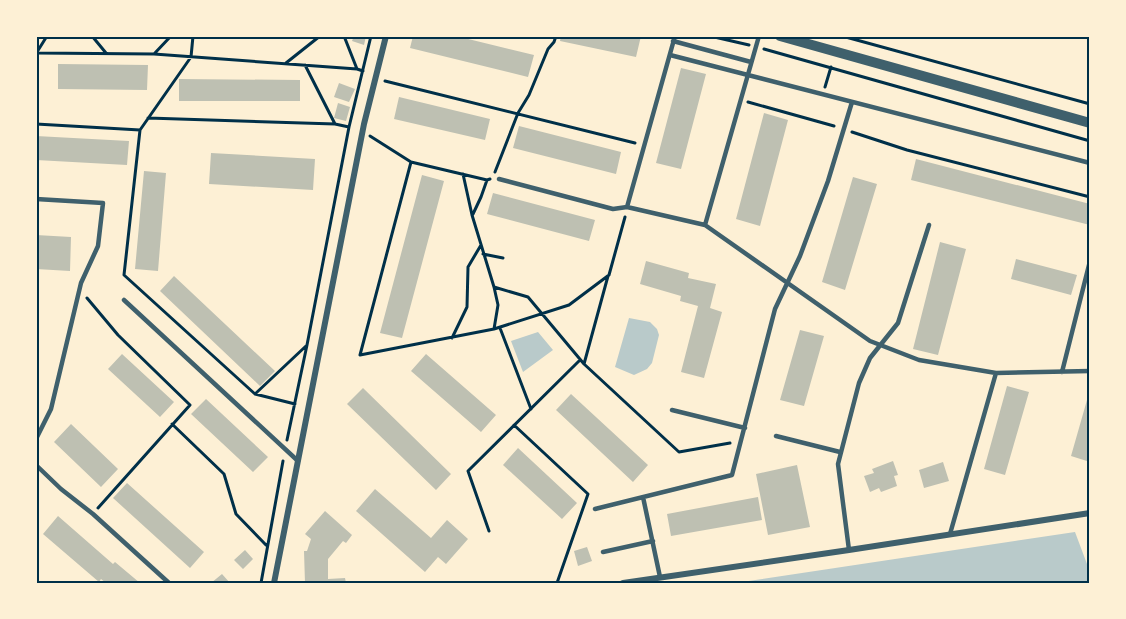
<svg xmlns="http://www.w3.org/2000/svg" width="1126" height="619" viewBox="0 0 1126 619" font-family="Roboto,sans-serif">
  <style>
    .green { fill: #b9caca }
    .building { fill: #bec0b2 }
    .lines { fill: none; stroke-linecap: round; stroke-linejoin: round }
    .path { stroke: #003049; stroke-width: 3 }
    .service { stroke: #3f606c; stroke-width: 4.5 }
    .minor { stroke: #3f606c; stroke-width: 6 }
    .tertiary { stroke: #3f606c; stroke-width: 10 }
    .neatline { fill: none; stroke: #003049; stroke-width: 2 }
  </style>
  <rect width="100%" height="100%" fill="#fdf0d5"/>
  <path class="green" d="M629 318 650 322 657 329 659 335 652 363 647 369 634 375 615 367Z
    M538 332 553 350 523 372 511 341Z
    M1075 532 1090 572V583H735Z"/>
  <path class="building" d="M354 36H366L364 45 352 41Z
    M413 36H456L534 55 528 77 410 48Z
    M561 36H641L636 57 560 41Z
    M58 64 148 65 147 90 58 89Z
    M681 68 706 74 681 169 656 163Z
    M179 79 300 80V101H179Z
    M339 83 355 89 349 102 334 97Z
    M399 97 490 119 485 140 394 119Z
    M338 103 350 107 346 121 334 118Z
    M764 113 788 120 760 226 736 219Z
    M519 126 621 152 616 174 513 148Z
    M36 136 129 141 127 165 36 160Z
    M211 153 315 159 313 190 209 184Z
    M916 159 1090 204V225L911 180Z
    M144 171 166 173 158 271 135 269Z
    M422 175 444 181 402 338 380 333Z
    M853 177 877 184 845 290 822 282Z
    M493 193 595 220 589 241 487 214Z
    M36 235 71 237 70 271 36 269Z
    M940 242 966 249 938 355 913 349Z
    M1016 259 1077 275 1071 295 1011 279Z
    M646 261 689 273 688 278 716 284 710 308 722 312 704 378 681 372 698 306 680 301 681 296 640 284Z
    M174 276 275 371 260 386 160 291Z
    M800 330 824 336 804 406 780 400Z
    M122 354 174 402 160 417 108 369Z
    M426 354 496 415 481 432 411 371Z
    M1007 386 1029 392 1005 475 984 469Z
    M363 388 451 474 436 490 347 404Z
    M571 394 648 465 633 482 556 410Z
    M206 399 268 457 253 472 191 414Z
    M1087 400 1090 401V462L1071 456Z
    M71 424 118 469 101 487 54 442Z
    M518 448 577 503 562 519 503 465Z
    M893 461 898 475 894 476 897 486 881 492 879 488 870 492 864 476 874 473 872 469Z
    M943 462 949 481 924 488 919 470Z
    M797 465 810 527 768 535 756 474Z
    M127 483 204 552 190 568 113 498Z
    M375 489 431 538 447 520 468 539 446 564 438 557 425 572 356 511Z
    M758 497 762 520 671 536 667 514Z
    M325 511 352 535 346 543 343 541 328 559V579L345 578 346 583H305L304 551H307L311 539 305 534Z
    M58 516 113 564 115 562 140 583H106L101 579 99 582 43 534Z
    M587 547 592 561 578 566 574 551Z
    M245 550 253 559 243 569 234 560Z
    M222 574 230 583H211Z"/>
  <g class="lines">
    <path class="path" d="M92 36 106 53
      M193 36 191 57 140 130 124 275 255 394 295 404
      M344 36 357 69
      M710 36 749 45
      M842 36 1090 104
      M764 49 1090 141
      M37 52 47 36
      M36 53 154 54 357 69 363 71
      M154 54 171 36
      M286 63 320 36
      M305 65 335 124
      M385 81 635 143
      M825 87 831 67
      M748 102 834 126
      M148 118 335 124 349 127
      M36 124 140 130
      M852 132 907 150 1090 197
      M370 136 411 162
      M495 172 518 113 529 95 548 49 554 42 556 36
      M463 174 472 215 494 287 498 305 494 329
      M490 179 487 180 411 162 360 355 494 329 569 305 609 275 625 217
      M473 214 481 197 487 180
      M483 254 503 258
      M494 287 528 297 584 364 679 452 730 443
      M87 298 118 335 190 405 98 508
      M500 328 531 409
      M452 338 467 307 468 267 481 245
      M584 364 608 276
      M255 394 306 346
      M172 424 224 474 236 514 266 545
      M514 425 588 494 557 583
      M287 440 307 345 349 127 371 36
      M489 531 468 471 580 360
      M261 583 283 461"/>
    <path class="service" d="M673 41 751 62
      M670 55 1090 163
      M499 179 613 209 627 207 705 225 870 341 919 360 996 373 1090 371
      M36 199 103 203 98 246 81 283 51 409 36 439
      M627 207 675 36
      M705 225 759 36
      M124 300 298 461
      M1062 372 1090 261
      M672 410 745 428
      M776 436 840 452
      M36 465 61 489 93 514 169 583
      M643 497 660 577
      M595 509 732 475 775 309 800 256 828 181 852 102
      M950 534 996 373
      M849 550 838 464 859 383 870 358 898 323 929 225
      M603 552 653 541"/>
    <path class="minor" d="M274 583 364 124 386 36
      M623 583 849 550 1090 513"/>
    <path class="tertiary" d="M780 36 1090 123"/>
  </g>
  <rect width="1126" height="619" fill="none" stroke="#fdf0d5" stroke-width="75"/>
  <rect x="38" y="38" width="1050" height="544" class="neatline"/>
</svg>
